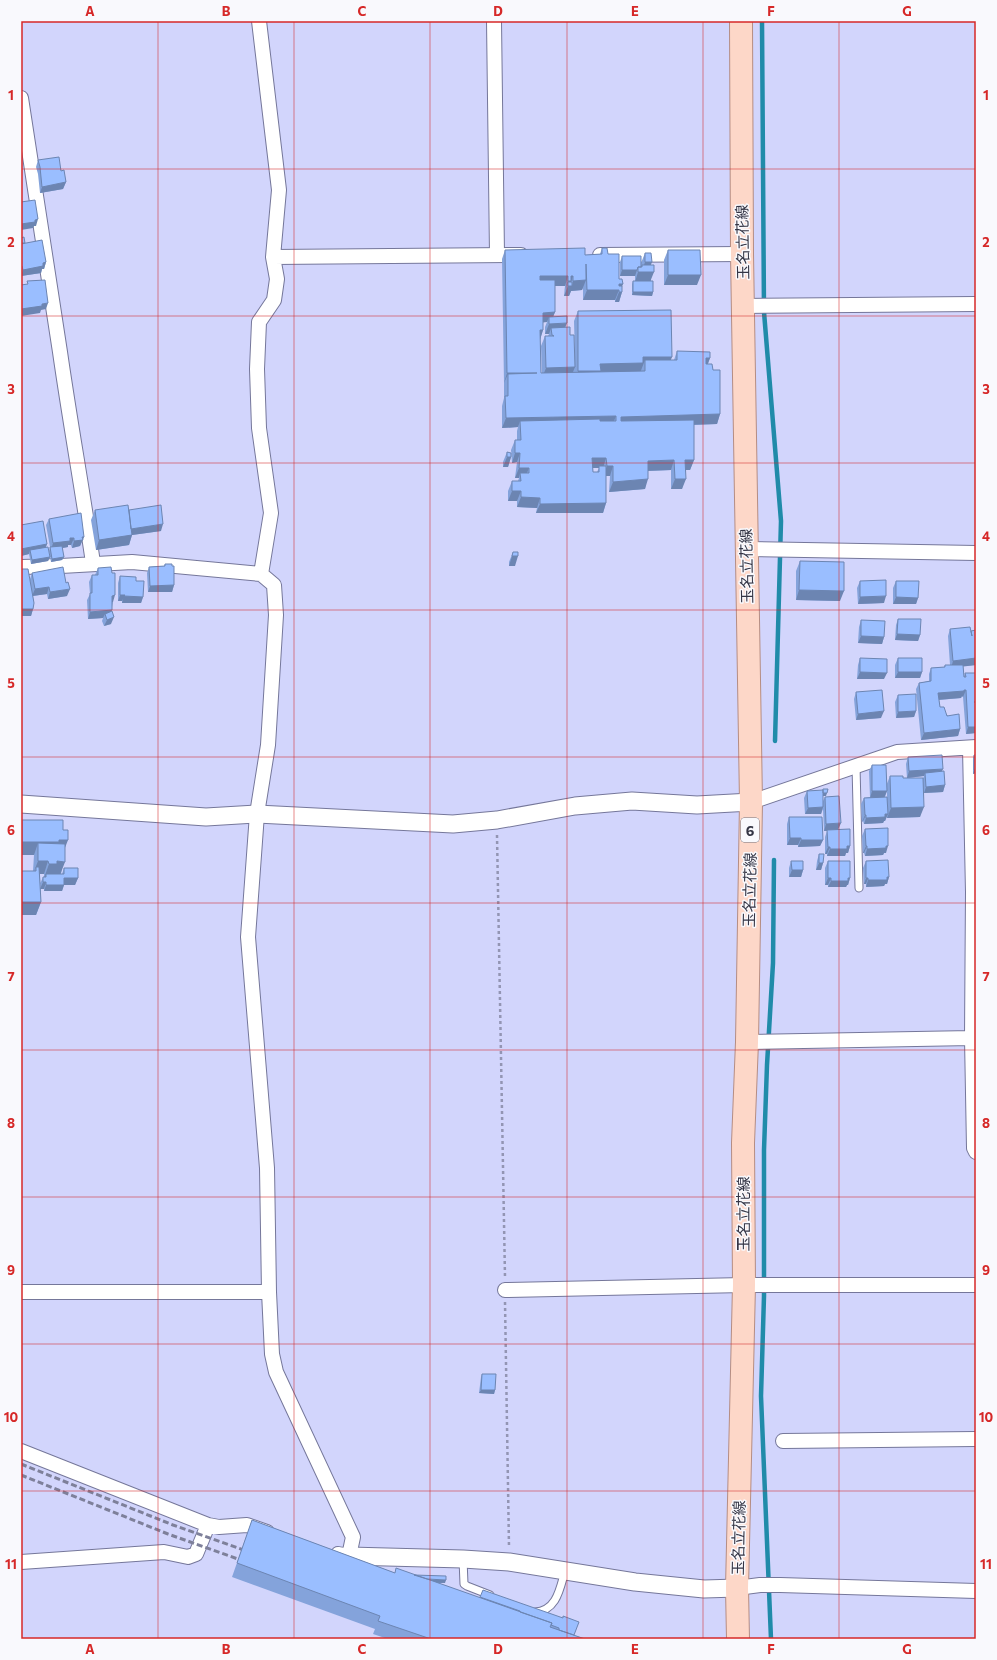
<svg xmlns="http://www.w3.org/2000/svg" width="997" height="1660" viewBox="0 0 997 1660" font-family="Commissioner,'Noto Sans JP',sans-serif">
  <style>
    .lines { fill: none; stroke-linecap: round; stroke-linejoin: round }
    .stream { stroke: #208ba9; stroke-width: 4.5 }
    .service-casing { stroke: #75779a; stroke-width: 9 }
    .minor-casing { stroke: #75779a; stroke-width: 16 }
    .tertiary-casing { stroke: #75779a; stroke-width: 19 }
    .primary-casing { stroke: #b58d83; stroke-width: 24 }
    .path { stroke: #9395b3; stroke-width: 2.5; stroke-dasharray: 3 3; stroke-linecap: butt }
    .service { stroke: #fff; stroke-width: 7 }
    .minor { stroke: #fff; stroke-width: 14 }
    .tertiary { stroke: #fff; stroke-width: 17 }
    .primary { stroke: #fdd7c8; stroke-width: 22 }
    .rail { stroke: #7e809a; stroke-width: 3; stroke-dasharray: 6 3; stroke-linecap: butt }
    .wall { fill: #84a3db; fill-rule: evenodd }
    .shaded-wall { fill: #6c85b2 }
    .building { fill: #9abeff; stroke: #6c85b2 }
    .grid { fill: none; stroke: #d62828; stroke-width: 1; stroke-opacity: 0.55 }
    .labels { text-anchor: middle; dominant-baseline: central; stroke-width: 3; stroke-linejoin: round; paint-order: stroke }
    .shield { fill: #f9f9fd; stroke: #6f707c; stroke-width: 1 }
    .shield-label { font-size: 14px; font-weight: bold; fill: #343545 }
    .street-label { font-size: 15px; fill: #343545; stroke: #f9f9fd }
    .neatline { fill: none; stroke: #d62828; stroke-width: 1.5 }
    .grid-label { font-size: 13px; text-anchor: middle; font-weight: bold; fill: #d62828 }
  </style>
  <rect width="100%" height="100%" fill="#d2d5fc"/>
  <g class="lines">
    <path class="stream" d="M762 21 764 312 781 521 775 741
      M771 1639 761 1396 764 1296V1150L767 1065 773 963 774 860"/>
    <g class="service-casing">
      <path id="service" d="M856 766 859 888
        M463 1559 464 1584 467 1586 490 1595
        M535 1612C557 1611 560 1588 565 1571"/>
    </g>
    <g class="minor-casing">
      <path id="minor" d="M259 21 279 190 273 257 277 279 274 300 259 322 257 369 259 428 271 513 261 574
        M494 21 497 255
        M21 98C34 182 47 267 60 352 70 422 83 493 93 563
        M600 255 742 254
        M273 257 521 255
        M743 306 976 304
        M746 549 976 553
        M21 567 61 566 132 562 261 574 274 585 276 615 268 745 257 814 248 937 267 1168 269 1292 272 1354 276 1372 353 1537 349 1556 338 1554
        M970 748 973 892 972 1038 974 1148 976 1152
        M751 802 897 752 976 747
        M747 1042 972 1038
        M505 1290 744 1285H976
        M21 1292H269
        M783 1441 976 1439
        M21 1451 208 1525 219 1527 247 1525 267 1532
        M21 1562 164 1552 188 1557 196 1554 208 1525
        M737 1588 760 1585H780L976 1591"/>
    </g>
    <g class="tertiary-casing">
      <path id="tertiary" d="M21 804 206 817 257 814 453 824 497 820 575 806 632 801 697 805 751 802
        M349 1556 463 1559 509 1562 635 1582 704 1589 737 1588"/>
    </g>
    <g class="primary-casing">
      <path id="primary" d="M738 1639 737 1588 744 1285 743 1143 747 1042 751 802 742 254 741 21"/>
    </g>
    <path class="path" d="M497 835 505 1277
      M505 1302 509 1547"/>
    <use href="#service" class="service"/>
    <use href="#minor" class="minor"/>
    <use href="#tertiary" class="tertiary"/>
    <use href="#primary" class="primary"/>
    <path class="rail" d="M21 1464 173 1525 252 1553
      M21 1475 168 1534 249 1563"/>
  </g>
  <path class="wall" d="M38 160 61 171 66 182 63 189 40 193 38 174 36 167Z
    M21 238 25 243V244L46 262 44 269H42L41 273 21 276Z
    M602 248 608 254 622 286V292L619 302H615V300H583V288L582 290 571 291 569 296H564L565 286H555V312L553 317 566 327 570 335 575 358 574 321 578 311 671 360H674L677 351 710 358 708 364 713 370 720 414 717 424 694 425V460L690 470H685L682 489H671V470L648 471 645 489 609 492 610 476H606V503L603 513H536L537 508 517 507V501H508V491L512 481H518L519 478H515L517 462 512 463 511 450 515 440H517V431L518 427 502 428V406L504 398V383L502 259 505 250 585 255 600 254ZM543 322H547L545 327V334H549L548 336H545L541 346 542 373H541L540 339 543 330ZM593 468H599L597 472H593Z
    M668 250 697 285H664V260Z
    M645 253 650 265 651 281 653 292 652 296 632 295V284L633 281H635V276H620V262L622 256 641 267V263Z
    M507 452 511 457 508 467H503V462Z
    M95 510H129L161 531 132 535 129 545 96 550 91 520Z
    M49 519 84 537 80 546 72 548 71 545H68V547L62 548 64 557 62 560 51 562 49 551 50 547 46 525Z
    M21 525 47 544 46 547 50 557 48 561 31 564 29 554 21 556Z
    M513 552 515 566H509V562Z
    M800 561 840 601 796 600V571Z
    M165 564 174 585 172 592H148L147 573 149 567 164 566Z
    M98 568 113 602 111 612V624L104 626 102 621 103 618 88 619 87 600 90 594 89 582 92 575H95Z
    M32 573 67 596 48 599 47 594 33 596V609L31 616 30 579Z
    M120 576 136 581 143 597 141 603H122V601H118V583Z
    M860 581 884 603 858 604 857 588Z
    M896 581 918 598 916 604H893V588Z
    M898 619 920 635 918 641 895 640 896 625Z
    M861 620 884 637 882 644 858 643 859 627Z
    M950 629 971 631 976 630V665L963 666 964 676 965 673 976 733 966 734 963 697 962 696 961 698 939 700 940 707 960 729 958 736 921 740 916 689 919 683 929 681V674L931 668 944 667 945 665H950L948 636Z
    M860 658 884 679H857L858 665Z
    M898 658 922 672 920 678H895V665Z
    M856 692 881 718 856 720 854 699Z
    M898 695 916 711 914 717 896 718 895 702Z
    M974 755H976V773L973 774V758Z
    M908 757 942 771 945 785 943 792 924 793 920 817 887 818V816L885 821H884L883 823 864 824 863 821 862 822 861 804 864 798 870 797 869 771 872 765 886 786 890 776 903 778H923L924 776 907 778 906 764ZM887 791V797H885Z
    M823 789 826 796H823V801L825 797 838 830 850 846 848 853H846L845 856H827V854H825V837L827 831H824L823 809 821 814H805L804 798 807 791H822Z
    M789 817 823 840 820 846 798 847V845H787V824Z
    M22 820 63 830 65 848 61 874H62L64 868 78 878 75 885H64L62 891H44V889H40V884L43 877H44V874H40L41 902 36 915H21V872L22 871H33L34 855H21V824Z
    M865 829 886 853H884L883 855 865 856 864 853H863L862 836Z
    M819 854 823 863 821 870H816L817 861Z
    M791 861 803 870 801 877H789V868Z
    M828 861 850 878 848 885H847L846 887H828V885H825V868Z
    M866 861 889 877 887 884H885L884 886 866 887V884H864L863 868Z
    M482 1374 495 1390 494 1394 479 1393 481 1377Z
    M252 1520 395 1573 414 1575 445 1583H438L480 1598 483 1590 574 1635 585 1639H388L373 1634 375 1629 232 1577Z"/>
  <path class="shaded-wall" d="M66 182 63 189 40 193 42 187Z
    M38 219 36 226H34L33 228 21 230V224Z
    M46 262 44 269H42L41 273 21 276 23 270 43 263Z
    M645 262H652L648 272H654L650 282H635L638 272H642Z
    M622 270H637L635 276H620Z
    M668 275H701L697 285H664Z
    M540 276H568L565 286H536Z
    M571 276H573L570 285 572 286 573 281 586 280 582 290 571 291 569 296H564L568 286V282L564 291 568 281Z
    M619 284H623L620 292H622L619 302H615L619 292V290L615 300H583L587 290Z
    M633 292H653L652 296 632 295Z
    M48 303 46 309 41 310 40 313 21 316V309L42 304Z
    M555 312 551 322 549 317 547 322 539 323 543 313Z
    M567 323 563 333 551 328 549 334H545L549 324Z
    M540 330H543L540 340Z
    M643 357H672L668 367 645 360 640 373 575 381 578 371 600 364Z
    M706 358H710L706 368Z
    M575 367 571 377 542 378 546 368Z
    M507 373H537L508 374 504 383Z
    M720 414 717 424 618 427 621 417Z
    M616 416 612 426 520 421 518 427 502 428 506 418Z
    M515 453H520L517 462 512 463Z
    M507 457H511L508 467H503Z
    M592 458H606L603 468 599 466V468H589Z
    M674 460 671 470 644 471 648 461Z
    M685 460H694L690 470H681Z
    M607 466H613L610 476H603Z
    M519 468H529L525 478 520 473 519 478H515Z
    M648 479 645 489 609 492 613 482Z
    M675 479H686L682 489H671Z
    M512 491H521L517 501H508Z
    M521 497 540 498 537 508 517 507Z
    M606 503 603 513H536L540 504Z
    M163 524 161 531 132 535 129 545 96 550 99 540 131 529Z
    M82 537H84L80 546 72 548 74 541Z
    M70 538H74L71 545H68V547L51 550 53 543Z
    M47 544 44 551 30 550 29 554 21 556V549Z
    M512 556H518L515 566H509Z
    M50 557 48 561 31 564 32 560Z
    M64 557 62 560 51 562 52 559Z
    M174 585 172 592H148L150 586Z
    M49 587 47 594 32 596 35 589Z
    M70 589 67 596 48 599 50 592Z
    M799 590 844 591 840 601 796 600Z
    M115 595 113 602H110L112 596Z
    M120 595H125L122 601H118Z
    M124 596 143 597 141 603H122Z
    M886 596 884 603 858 604 860 597Z
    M896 597 918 598 916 604H893Z
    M21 609H33L31 616H21Z
    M112 610 109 617 105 614 103 618 88 619 90 612Z
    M114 617 111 624 104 626 107 620Z
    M897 634 920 635 918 641 895 640Z
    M861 636 884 637 882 644 858 643Z
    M976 658V665L951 668 953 661Z
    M860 672 887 673 884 679H857Z
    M898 672H922L920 678H895Z
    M964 690H966L963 697 962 696 961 698 936 700 938 693Z
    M884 711 881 718 856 720 858 714Z
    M916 711 914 717 896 718 898 712Z
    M968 727H976V733L966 734Z
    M960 729 958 736 921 740 924 733Z
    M943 769 940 775 925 773 924 776 907 778 909 771Z
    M974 770H976V773L973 774Z
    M945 785 943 792 924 793 926 787Z
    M872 791H887L884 798H870Z
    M823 793H827L826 796H822Z
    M823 807 821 814H805L808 808Z
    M924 807 920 817 887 818 891 808Z
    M885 814H888L885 821H884L883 823 864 824 866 818Z
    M865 815H866L863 821 862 822Z
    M841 823 838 830 824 831 826 824Z
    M790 838H801L798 845H787Z
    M59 840H68L63 853 38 843 34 855H21V845L22 842Z
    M801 840H823L820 846 798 847Z
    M847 846H850L848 853H846L845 856H827L830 849Z
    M866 846H867L864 853H863Z
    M886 846H888L886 853H884L883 855 865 856 867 849Z
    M828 847H830L827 854H825Z
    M38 861H48L44 874H35L36 871V867L33 874Z
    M57 861 65 862 60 875 46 874 45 878H44L49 864Z
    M819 863H823L821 870H816Z
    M792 870H803L801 877H789Z
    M887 877H889L887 884H885L884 886 866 887 868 880Z
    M64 878H78L75 885H64L62 891H44L46 885Z
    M828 878H831L828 885H825Z
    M848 878H850L848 885H847L846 887H828L831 881Z
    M866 878H868L866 884H864Z
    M43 882H46L44 889H40Z
    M21 902H41L36 915H21Z
    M481 1390H495L494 1394 479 1393Z
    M412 1579 446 1580 445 1583 411 1582Z"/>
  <path class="building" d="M59 157 61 171 64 170 66 182 42 187 40 167 38 160Z
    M35 200 38 219 35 220V222L21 224V202Z
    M24 237 25 243H21V238Z
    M42 240 46 262 43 263V266L23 270 22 266H21V244Z
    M585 248V255L602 254V248H607L608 254H619V279H622L623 284H619V286H622V292H619V290H587L586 264V280L573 281V276H571V281H568V276H540V280H555V312L543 313V330H540L541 373 645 371V360H677V351L710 352V358H706V364H712L713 370H720V414L621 417V421L694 420V460H685L686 479H675L674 460 648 461V479L613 482V466H607L606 458H592L593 472H599V466H606V503L540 504V498L521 497V491H512V481H521L520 473H529V468H519L520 453H515V440H521L520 421 600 419V421H616V416L506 418 505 396H508V374L537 373H507L505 250Z
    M668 250H700L701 275H668Z
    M645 253H651L652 262H645Z
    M622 256H641V267H638L637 270H622Z
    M642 265H654V272H638V267H642Z
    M45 280 48 303 42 304V306L21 309V285L28 284 27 281Z
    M633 281H653V292H633Z
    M568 282H572V286H568Z
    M671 310 672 357H643V363L600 364 601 371H578V311Z
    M567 316V323L549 324V317Z
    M570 327V335H574L575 367 546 368 545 336H554L552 335 551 328Z
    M507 452 511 453V457H507Z
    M128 505 132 535 99 540 95 510Z
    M161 505 163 524 131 529 129 510Z
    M81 513 84 537H82L83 540 74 541V538H70V541L53 543 49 519Z
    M43 521 47 544 21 549V525Z
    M62 546 64 557 52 559 50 547Z
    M48 547 50 557 32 560 30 550Z
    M513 552H518V556H512Z
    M800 561 844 562V591L799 590Z
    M165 564H172V566H174V585L150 586 149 567 165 566Z
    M63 567 66 583 68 582 70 589 50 592 49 587 35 589 32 573Z
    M111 567 112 573H115V595L112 596V610L90 612V593H92V575H98V568Z
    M21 569H28L34 603 33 609H21Z
    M120 576 136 577V581H144L143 597 124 596 125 595H120Z
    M886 580V596L860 597V581Z
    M896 581H919L918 598 896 597Z
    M112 611 114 617 107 620 105 614Z
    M898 619H921L920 635 897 634Z
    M861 620 885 621 884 637 861 636Z
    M970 627 972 636 971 631 976 630V658L953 661 950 629Z
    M860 658 887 659V673L860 672Z
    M898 658H922V672H898Z
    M945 665H963L964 677H966L965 673H976V702H974H976V727H968L966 690H964V691L938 693 940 707H944L947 716 959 714 960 729 924 733 919 683 931 681V668L945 667Z
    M882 690 884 711 858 714 856 692Z
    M916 694V711L898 712V695Z
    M942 755 943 769 909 771 908 757Z
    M974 755H976V770H974Z
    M872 765H886L887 791H872Z
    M944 771 945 785 926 787 925 773Z
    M890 776H903V778H923L924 807 891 808Z
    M823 789H828L827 793H823Z
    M823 790V807L808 808 807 791Z
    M839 796 841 823 826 824 825 797Z
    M887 797 888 814H885V817L866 818V815H865L864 798Z
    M789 817H822L823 840H801V838H790Z
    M22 820H63V830H68V840H59V842H22Z
    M888 828V846H886V848L867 849V846H866L865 829Z
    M850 829V846H847V849H830V847H828L827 830Z
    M38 843 65 844V862L57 861V864H49L48 861H38Z
    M819 854H824L823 863H819Z
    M888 860 889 877H887V880H868V878H866V861Z
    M791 861H803V870H792Z
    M828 861H850V878H848V881H831V878H828Z
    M36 867H39L41 902H21V874L22 871H36Z
    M64 868H78V878H64V885H46V882H43V877H46V874H64Z
    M482 1374H496L495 1390H481Z
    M252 1520 395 1573 396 1568 552 1623 550 1627 585 1639H431L378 1621 380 1616 237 1563Z
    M414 1575 446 1576V1580L427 1579Z
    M483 1590 563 1618V1616L579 1622 574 1635 559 1630V1628L551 1625 552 1623 520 1612V1611L480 1597Z"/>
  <path class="grid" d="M158 21V1639M294 21V1639M430 21V1639M567 21V1639M703 21V1639M839 21V1639M21 169H976M21 316H976M21 463H976M21 610H976M21 757H976M21 903H976M21 1050H976M21 1197H976M21 1344H976M21 1491H976"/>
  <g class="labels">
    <rect class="shield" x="741" y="818" width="18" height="24" rx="3"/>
    <g class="shield-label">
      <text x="750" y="830">6</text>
    </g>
    <g class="street-label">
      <text transform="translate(742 242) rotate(-91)">玉名立花線</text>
      <text transform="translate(746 566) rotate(-91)">玉名立花線</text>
      <text transform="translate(749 890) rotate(-89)">玉名立花線</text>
      <text transform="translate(743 1214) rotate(-90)">玉名立花線</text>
      <text transform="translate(738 1538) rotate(-89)">玉名立花線</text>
    </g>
  </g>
  <rect width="997" height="1660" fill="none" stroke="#f9f9fd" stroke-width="44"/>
  <rect x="22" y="22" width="953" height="1616" class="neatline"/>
  <g class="grid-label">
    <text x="90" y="16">A</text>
    <text x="226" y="16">B</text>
    <text x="362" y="16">C</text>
    <text x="498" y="16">D</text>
    <text x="635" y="16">E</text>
    <text x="771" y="16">F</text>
    <text x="907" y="16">G</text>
    <text x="11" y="100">1</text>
    <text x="986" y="100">1</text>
    <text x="11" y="247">2</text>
    <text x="986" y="247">2</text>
    <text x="11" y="394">3</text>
    <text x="986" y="394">3</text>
    <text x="11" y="541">4</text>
    <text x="986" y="541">4</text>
    <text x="11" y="688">5</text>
    <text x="986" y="688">5</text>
    <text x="11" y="835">6</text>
    <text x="986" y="835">6</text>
    <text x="11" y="981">7</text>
    <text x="986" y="981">7</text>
    <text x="11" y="1128">8</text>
    <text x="986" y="1128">8</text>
    <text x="11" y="1275">9</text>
    <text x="986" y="1275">9</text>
    <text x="11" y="1422">10</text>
    <text x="986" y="1422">10</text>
    <text x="11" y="1569">11</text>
    <text x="986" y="1569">11</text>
    <text x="90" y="1654">A</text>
    <text x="226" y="1654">B</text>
    <text x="362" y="1654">C</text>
    <text x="498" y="1654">D</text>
    <text x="635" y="1654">E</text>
    <text x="771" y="1654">F</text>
    <text x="907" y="1654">G</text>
  </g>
</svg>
